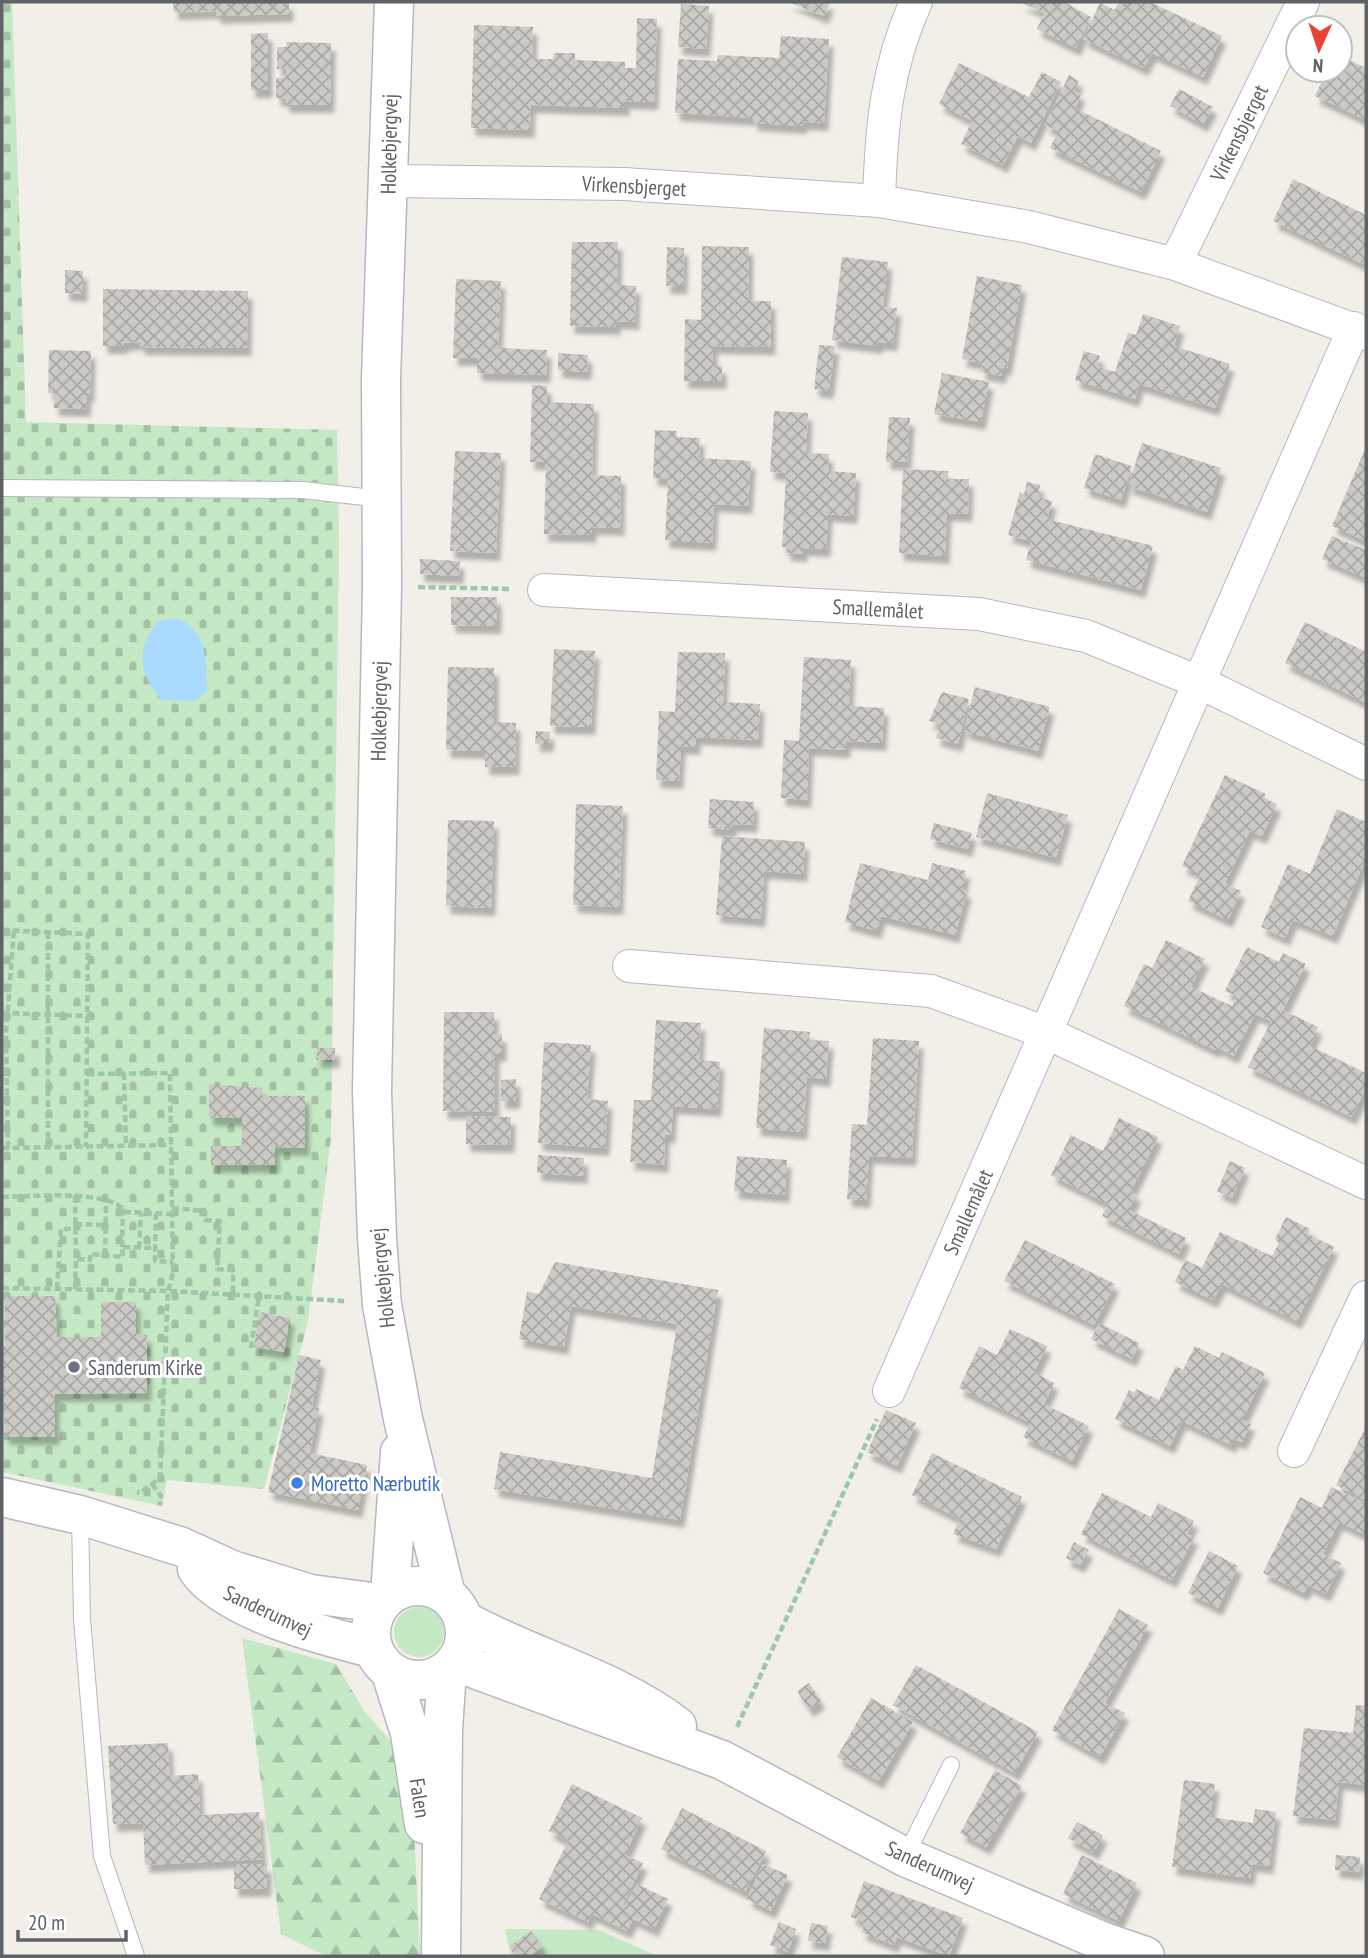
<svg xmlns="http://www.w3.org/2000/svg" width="1368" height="1958" viewBox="0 0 1368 1958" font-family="'PT Sans Narrow',sans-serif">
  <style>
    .grass { fill: #c5e8c5 }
    .forest { fill: url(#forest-firs) }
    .cemetery { fill: url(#cemetery-stones) }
    .water { fill: #aadaff }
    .building { fill: url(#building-cross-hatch); filter: url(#shadow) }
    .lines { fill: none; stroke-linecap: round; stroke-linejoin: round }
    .service-casing { stroke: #b5b8bc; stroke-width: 18 }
    .minor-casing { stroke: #b5b8bc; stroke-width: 34 }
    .tertiary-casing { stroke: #b5b8bc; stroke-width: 41 }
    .path { stroke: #9cc7a9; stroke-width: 4.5; stroke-dasharray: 7 3.5; stroke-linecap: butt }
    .service { stroke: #fff; stroke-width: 16 }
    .minor { stroke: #fff; stroke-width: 32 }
    .tertiary { stroke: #fff; stroke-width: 38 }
    .worship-dot { fill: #6b7280; stroke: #fff; stroke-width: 2.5 }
    .shop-dot { fill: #3f7fe0; stroke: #fff; stroke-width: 2.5 }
    .labels { text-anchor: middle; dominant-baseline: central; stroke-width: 6; stroke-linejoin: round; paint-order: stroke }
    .street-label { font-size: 21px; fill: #5f6368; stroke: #fff }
    .worship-label { font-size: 21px; fill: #5b616d; stroke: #fff; text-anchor: start }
    .shop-label { font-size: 21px; fill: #366cbe; stroke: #fff; text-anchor: start }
  </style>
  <defs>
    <pattern id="forest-firs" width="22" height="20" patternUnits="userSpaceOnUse" patternTransform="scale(1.75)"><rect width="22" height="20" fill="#c5e8c5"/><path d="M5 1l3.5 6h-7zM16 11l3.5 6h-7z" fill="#a3c0a4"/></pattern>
    <pattern id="cemetery-stones" width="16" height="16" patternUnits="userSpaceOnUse" patternTransform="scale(1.75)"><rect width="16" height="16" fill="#c5e8c5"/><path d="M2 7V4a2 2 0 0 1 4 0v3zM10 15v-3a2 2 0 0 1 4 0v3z" fill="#a3c0a4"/></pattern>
    <pattern id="building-cross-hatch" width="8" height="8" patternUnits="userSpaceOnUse" patternTransform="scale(1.75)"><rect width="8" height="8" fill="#cccac5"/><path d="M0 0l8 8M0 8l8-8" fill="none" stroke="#a9a8a4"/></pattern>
    <filter id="shadow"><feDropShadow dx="4.5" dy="8" stdDeviation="2" flood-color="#0004"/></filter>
  </defs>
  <rect width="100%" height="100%" fill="#f1efe8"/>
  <path class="grass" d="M394 1632a25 25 0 1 1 50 0a25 25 0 1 1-50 0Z
    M505 1929 599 1930 657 1956H511Z"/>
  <path class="forest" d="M242 1638 336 1664 365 1712 411 1764 420 1956H326L281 1934Z"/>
  <path class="cemetery" d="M2 2H12L26 422 337 430 339 543 331 1137 308 1321 264 1489 167 1480 162 1506 2 1472Z"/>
  <path class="water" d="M174 618C208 627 206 662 207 691L195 701 162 700C139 675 136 650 157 622Z"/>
  <path class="building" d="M173 2H289V14L216 16V11L174 12Z
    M788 2H830L824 16Z
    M1020 2H1064L1091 17 1076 48 1037 29 1044 13Z
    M1119 2H1150L1222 36 1203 77 1152 53 1144 68 1083 39 1100 3 1115 10Z
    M681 4 709 6 706 49 678 47Z
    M637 18 657 19 654 102 625 101V108L531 105 530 130 471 128 474 25 533 27 532 59H553L554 53H575V60L625 62V68H636Z
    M268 33V90H251V34Z
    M781 36 829 39 824 123 803 122V126L753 123 754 118 675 113 678 59 717 61 718 55 779 58Z
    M286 42 331 43 330 105H285V99L276 98V78H286V68L277 69V47H287Z
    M1340 56 1366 68V120L1315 96 1327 70H1340Z
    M959 63 1029 97 1042 72 1061 82 1031 143 1018 136 1003 165 961 144 972 121 939 104Z
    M1069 75 1079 81 1074 91 1081 94 1075 108 1161 151 1141 192 1050 148 1058 131 1045 125Z
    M1179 89 1213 107 1203 124 1170 106Z
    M1293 179 1366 215V258L1363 264 1273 221Z
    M572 242H618L617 285 636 286 635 322 616 321V327L570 326Z
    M702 246 749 247 748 301H771V347L713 346V366H722V381H684L685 319 701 320Z
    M667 247 684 248 683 286H666Z
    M842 257 888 262 883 307 897 308 893 343 878 342V346L832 340Z
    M65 270 83 271V294L65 293Z
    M977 276 1022 285 1007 368 1003 367 1001 376 981 372 982 363 962 359Z
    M456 279 501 281 498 348 547 350 546 375 477 373V358H453Z
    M103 289 248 291 247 348 140 347V342L124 343V346H103Z
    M1143 314 1180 326 1174 346 1230 364 1215 408 1139 384 1135 399 1075 380 1084 351 1100 356 1097 366 1115 372 1128 333 1136 335Z
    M819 345 835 346 829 391 814 389Z
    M49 350 91 351 90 394H87L86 409 54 408 55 393H48Z
    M558 353 588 355 587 372 558 370Z
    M942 373 989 382 981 422 934 414Z
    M532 385 547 386V402L594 404 592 475 621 476 620 528 592 527V535L544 534 546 462H530Z
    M774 411 808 413 806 453 829 454 828 471 856 473 853 516 828 514 826 549 803 548V554L786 553 787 547H782L786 473 770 472Z
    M889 417 910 418 907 462H886Z
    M655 430 677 431 676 437 700 438 699 458 751 461 748 506 714 504 712 543 665 540 668 479 653 478Z
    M1142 443 1221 468 1207 512 1128 486Z
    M1366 447V541L1332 526Z
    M455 451 501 453 496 553 450 551Z
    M1095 454 1132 466 1121 500 1084 488Z
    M903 469 948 471V479H969L968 514 947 513 945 556 899 553Z
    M1027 482 1040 485 1038 497 1052 501 1047 519 1153 546 1141 590 1026 560 1031 541 1008 535 1020 492 1024 494Z
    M1332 536 1366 550V578L1322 559Z
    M420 559 460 561 459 576 420 574Z
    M451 597H497V626L451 625Z
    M1305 622 1366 652V703L1285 663Z
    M554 649 595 651 591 727 550 726Z
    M678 652 725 653 723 702 760 704 758 740 696 737V747L681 746 679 781 656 780 659 711 675 712Z
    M804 657 851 660 849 706 884 708 882 743 846 741V750L809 748 807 800 781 798 784 740 799 741Z
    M448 667 494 668V722L516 723 515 767H485V751L446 750Z
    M975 687 1050 707 1038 751 964 731Z
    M942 692 969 699 958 744 936 738 940 724 929 721Z
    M536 731 550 732 549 744H535Z
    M1225 775 1266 794 1264 798 1277 804 1262 836 1250 831 1225 883 1241 891 1228 920 1188 901 1201 874 1182 866Z
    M987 793 1068 815 1056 858 976 837Z
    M710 799 754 802 753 825 732 824V830L708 828Z
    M576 804 623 806 619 907 573 905Z
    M1337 809 1366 822V858L1333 936 1293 920 1285 938 1261 927 1288 864 1310 874Z
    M448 820 494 821 491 908 446 906Z
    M934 823 972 833 968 849 930 839Z
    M722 836 805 842 803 874 764 871 761 919 716 915Z
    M860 863 928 880 932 863 966 871 962 890 967 891 955 935 881 916 877 931 845 922Z
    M1166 940 1205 959 1191 987 1232 1006 1237 996 1225 991 1247 947 1279 962 1283 953 1306 964 1283 1010 1318 1027 1310 1046 1366 1073V1087L1352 1117 1248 1067 1271 1021 1255 1014 1234 1056 1217 1047 1215 1050 1124 1006 1144 964 1152 968Z
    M444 1012H494V1034H502V1054H495V1112L443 1111Z
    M656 1020 701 1023 699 1060 720 1062 717 1109 673 1106 671 1135H665L664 1165 630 1162 634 1100H651Z
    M764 1028 810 1032 809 1040 829 1041 826 1079 807 1077 803 1132 756 1128Z
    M873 1038 919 1041 912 1158 869 1156 866 1200 847 1199 852 1124 867 1125Z
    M544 1042 591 1045 587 1099 608 1101 605 1148 538 1143Z
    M317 1048H335V1060H316Z
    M516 1079V1101H501V1080Z
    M209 1084 262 1088V1096H305V1148L275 1147V1165H211V1146H242V1118H209Z
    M466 1116 511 1117 510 1145 466 1144Z
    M1119 1118 1158 1137 1131 1191 1137 1194 1129 1210 1186 1238 1179 1254 1102 1216 1108 1204 1051 1175 1071 1135 1103 1151Z
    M538 1155 584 1158 583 1176 537 1173Z
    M737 1156 787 1160 785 1195 734 1191Z
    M1230 1161 1245 1168 1232 1198 1217 1191Z
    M1286 1217 1310 1229 1308 1234 1334 1247 1297 1321 1222 1284 1213 1300 1175 1282 1185 1260 1202 1268 1220 1232 1272 1256 1279 1243 1275 1239Z
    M1025 1240 1115 1284 1094 1325 1004 1281Z
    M555 1262 718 1290 680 1520 494 1489 500 1452 652 1478 677 1324 571 1306 564 1347 519 1339 527 1292 539 1294Z
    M5 1296H55L57 1337H101V1302H136V1334L147 1335V1393L55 1394V1437H5L2 1346H5Z
    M260 1312 290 1318 284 1352 254 1347Z
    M1099 1323 1139 1343 1132 1359 1091 1339Z
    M1010 1329 1047 1346 1034 1372 1054 1383 1044 1404 1089 1426 1072 1461 1023 1437 1031 1423 959 1388 979 1346 997 1355Z
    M1195 1346 1219 1358 1222 1352 1265 1373 1242 1420 1251 1424 1242 1442 1234 1439 1231 1445 1182 1421 1170 1446 1115 1419 1129 1390 1134 1393 1136 1389 1159 1400 1176 1366 1183 1370Z
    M299 1355 321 1360 312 1406 319 1408 310 1453 367 1465 358 1510 268 1492Z
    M886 1410 916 1423 897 1466 867 1452Z
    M1366 1427V1500L1336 1485Z
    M932 1453 1022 1497 996 1549 953 1534 960 1519 912 1495Z
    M1331 1487 1366 1504V1535L1339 1522 1323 1554 1341 1563 1326 1594 1308 1585 1304 1593 1263 1573 1300 1497 1322 1508Z
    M1102 1493 1151 1517 1158 1503 1194 1521 1187 1534 1194 1537 1172 1580 1081 1534Z
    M1074 1542 1089 1550 1080 1565 1066 1558Z
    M1209 1551 1238 1566 1218 1608 1188 1593Z
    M1119 1609 1148 1625 1105 1703 1125 1713 1100 1757 1052 1730Z
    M916 1665 1038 1732 1015 1773 893 1705Z
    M809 1683 821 1701 809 1709 797 1691Z
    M871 1698 913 1722 879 1781 837 1757Z
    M1356 1705 1366 1706V1785L1339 1782 1335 1820 1293 1816 1304 1728 1353 1733Z
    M168 1743 170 1776 198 1774 200 1815 259 1812 262 1859 145 1865 143 1823 113 1824 108 1746Z
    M995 1770 1022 1786 986 1847 960 1833Z
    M1184 1780 1215 1784 1210 1817 1253 1823 1255 1809 1276 1812 1269 1866 1252 1864 1250 1878 1172 1867Z
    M572 1784 642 1818 625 1855 643 1863 623 1905 625 1906 637 1884 668 1899 654 1929 633 1919 627 1931 592 1914 588 1922 539 1899 568 1841 549 1831Z
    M682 1808 766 1851 745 1892 661 1849Z
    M1077 1822 1103 1835 1094 1852 1068 1838Z
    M1082 1855 1137 1883 1119 1921 1063 1894Z
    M1336 1855 1360 1857 1359 1872 1335 1870Z
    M234 1864H267V1889H234Z
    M763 1864 788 1875 771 1911 747 1899Z
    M864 1881 963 1918 949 1956 897 1937 894 1945 861 1932 865 1922 851 1917Z
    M779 1922 796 1929 788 1952 770 1945Z
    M811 1923 828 1926 825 1943 808 1941Z
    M531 1931 543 1946 530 1956H516L509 1947Z"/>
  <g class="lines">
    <g class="service-casing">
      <path id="service" d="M2 488 303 490 381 499
        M80 1515 82 1619 102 1856 136 1956
        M905 1857 951 1765"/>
    </g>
    <g class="minor-casing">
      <path id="minor" d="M388 181 624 184 879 201 1029 227 1175 264 1366 334
        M879 201C881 130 886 68 916 2
        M1175 264 1303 2
        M544 590 979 614 1086 636 1201 683 1366 764
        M629 966 931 991 1047 1033 1366 1183
        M889 1391 1354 328
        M1294 1451 1366 1297"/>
    </g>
    <g class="tertiary-casing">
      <path id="tertiary" d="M394 2 381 378 382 586 372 1092 377 1238 382 1305 403 1419 446 1595
        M2 1497 80 1515 182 1547 232 1570 311 1594 380 1603
        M197 1569C225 1611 324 1636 372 1648
        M371 1633a47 47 0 1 1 94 0a47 47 0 1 1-94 0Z
        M390 1594 400 1452
        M463 1620C532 1658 614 1678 677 1726
        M456 1662 722 1760 905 1857 1104 1942 1145 1956
        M391 1673 410 1733 424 1824
        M441 1956 443 1729 447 1671"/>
    </g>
    <path class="path" d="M418 587 510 589
      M2 930 88 934 86 1147
      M48 932V1147
      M2 1013 88 1016
      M124 1073 126 1146
      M87 1074 170 1073 173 1273 168 1291 160 1478 140 1493 137 1492
      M2 1148 171 1145
      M8 1148 6 1033 14 930
      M75 1196 76 1259
      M2 1197C30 1197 109 1188 126 1212L172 1214
      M172 1208 205 1211V1220L220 1221 217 1269 233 1270V1295
      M156 1213 155 1261 173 1262
      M75 1224 106 1225
      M122 1247 123 1208
      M139 1248 141 1213
      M105 1255 106 1201
      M2 1288 168 1291 344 1301
      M57 1289 61 1229H75
      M75 1289 76 1259 90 1260V1254L123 1257 122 1247 155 1248
      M251 1348 259 1296
      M152 1484 161 1496 160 1503
      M737 1727 877 1419"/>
    <use href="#service" class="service"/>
    <use href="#minor" class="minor"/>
    <use href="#tertiary" class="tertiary"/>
  </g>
  <circle class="worship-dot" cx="74" cy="1367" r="7"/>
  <circle class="shop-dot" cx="297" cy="1483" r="7"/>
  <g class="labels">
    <g class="street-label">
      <text transform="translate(1239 133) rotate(-64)">Virkensbjerget</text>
      <text transform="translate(389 144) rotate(-89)">Holkebjergvej</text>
      <text transform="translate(634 186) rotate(3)">Virkensbjerget</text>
      <text transform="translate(878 609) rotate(3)">Smallemålet</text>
      <text transform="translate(379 711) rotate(-89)">Holkebjergvej</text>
      <text transform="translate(968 1212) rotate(-66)">Smallemålet</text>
      <text transform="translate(382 1278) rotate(-96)">Holkebjergvej</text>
      <text transform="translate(268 1611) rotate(25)">Sanderumvej</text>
      <text transform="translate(420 1798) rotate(81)">Falen</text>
      <text transform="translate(930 1866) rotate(24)">Sanderumvej</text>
    </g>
    <g class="worship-label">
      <text x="88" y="1367">Sanderum Kirke</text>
    </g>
    <g class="shop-label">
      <text x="311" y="1483">Moretto Nærbutik</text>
    </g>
  </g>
  <rect width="1368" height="1958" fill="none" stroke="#5f6368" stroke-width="7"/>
  <g transform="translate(1319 49) rotate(183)"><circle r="33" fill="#ffffff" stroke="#bfc1c3" stroke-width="2"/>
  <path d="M0-5L12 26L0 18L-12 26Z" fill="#ea4335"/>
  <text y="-10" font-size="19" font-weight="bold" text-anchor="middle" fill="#5f6368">N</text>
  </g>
  <path d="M18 1930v10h108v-10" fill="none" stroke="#5f6368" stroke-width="3.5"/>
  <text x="28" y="1930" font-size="21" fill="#5f6368" stroke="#ffffff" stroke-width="5" paint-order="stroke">20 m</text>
</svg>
